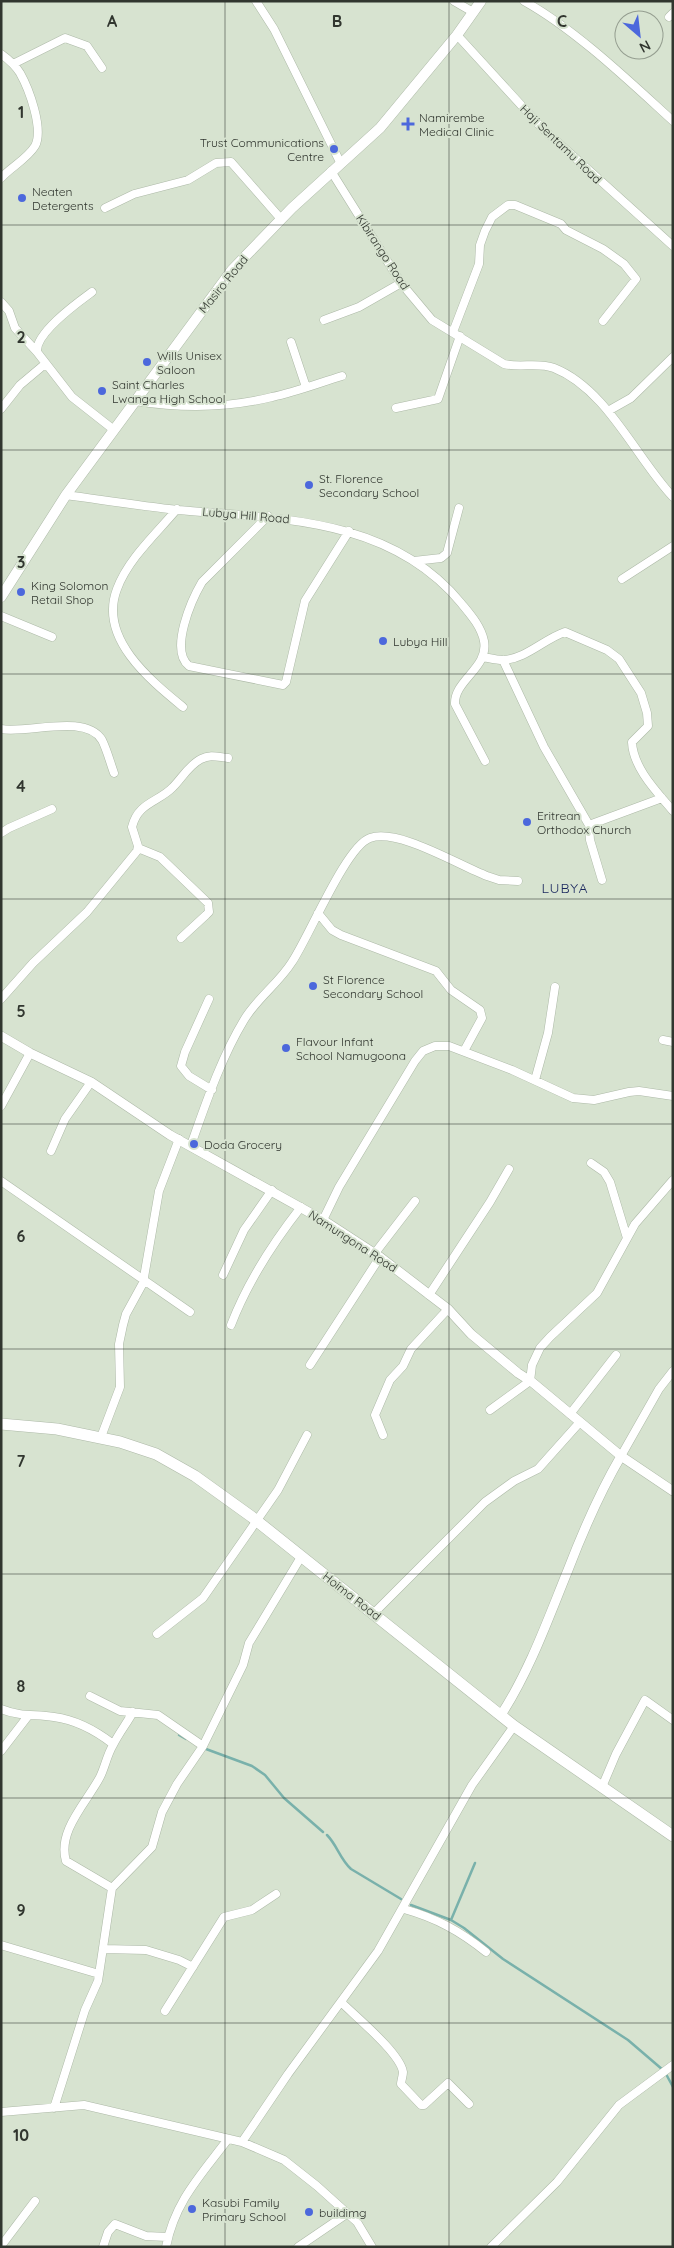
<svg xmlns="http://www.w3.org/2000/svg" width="674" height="2248" viewBox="0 0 674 2248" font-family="Quicksand,sans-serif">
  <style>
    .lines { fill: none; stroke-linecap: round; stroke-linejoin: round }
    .stream { stroke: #79b1ab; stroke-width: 2.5 }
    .minor-casing { stroke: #adb9a7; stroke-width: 9 }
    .tertiary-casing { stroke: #adb9a7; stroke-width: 10 }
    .secondary-casing { stroke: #adb9a7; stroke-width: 11 }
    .primary-casing { stroke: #adb9a7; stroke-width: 12 }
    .minor { stroke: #fff; stroke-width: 8 }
    .tertiary { stroke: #fff; stroke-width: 9 }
    .secondary { stroke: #fff; stroke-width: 10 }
    .primary { stroke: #fff; stroke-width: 11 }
    .grid { fill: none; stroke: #31362f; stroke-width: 1; stroke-opacity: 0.55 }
    .poi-dot { fill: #4c68dc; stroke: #d7e3d0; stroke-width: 2 }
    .labels { text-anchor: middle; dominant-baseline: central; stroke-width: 4; stroke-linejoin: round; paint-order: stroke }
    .poi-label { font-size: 12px; fill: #31362f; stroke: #d7e3d0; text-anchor: start }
    .street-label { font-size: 12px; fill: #31362f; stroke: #d7e3d0 }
    .neighbourhood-label { font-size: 14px; letter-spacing: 1px; fill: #19265d; stroke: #d7e3d0 }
    .grid-label { font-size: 16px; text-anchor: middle; font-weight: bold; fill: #31362f; stroke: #d7e3d0; stroke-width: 4; stroke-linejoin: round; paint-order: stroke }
  </style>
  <rect width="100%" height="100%" fill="#d7e3d0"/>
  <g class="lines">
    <path class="stream" d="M179 1735 186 1739
      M206 1749 252 1766 265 1775 284 1798 323 1832
      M327 1835C337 1845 340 1859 351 1869L401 1899
      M411 1905 451 1920 464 1928 503 1959 628 2040 663 2070
      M451 1920 475 1863
      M666 2074 673 2087"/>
    <g class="minor-casing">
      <path id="minor" d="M256 1 274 29 340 162
        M454 1 473 12
        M524 1C576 30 629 81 673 121
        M669 17 673 13
        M457 35 542 128 673 246
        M1 54C8 59 15 65 20 73 29 89 44 129 35 146 27 159 11 167 1 178
        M13 64 65 38 87 46 102 68
        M331 171 401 283 432 320 504 364C520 368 539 362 554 368 607 389 636 458 673 497
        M105 208 134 194 188 180 216 163 231 162 281 219
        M92 292C77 303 35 333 37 352L72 397 114 430
        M1 302 9 311 15 328 37 352
        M324 320 359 307 401 283
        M453 332 479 264 480 245 485 231 492 217 508 205H515L561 224 566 230 603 249 624 264 636 279 603 321
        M291 342 306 387
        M135 401C180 408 228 408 272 397 296 392 319 383 342 376
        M396 408 438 399 460 336
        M1 409 20 385 45 364
        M608 411 631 398 673 357
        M66 495C103 500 141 506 178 510 279 519 390 517 461 603 470 614 481 626 484 641 489 668 454 680 455 704L485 761
        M177 509C156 534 128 559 117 589 98 638 150 680 183 707
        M268 516 202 582C192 599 169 650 189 666L283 685 286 682 305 601 349 531
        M414 561 441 558 447 553 459 508
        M622 579 673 546
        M1 616 52 637
        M483 657C489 658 496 660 503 660 526 659 544 639 565 632L607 650 619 659 641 693 647 713 648 726 632 742C633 768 657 792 673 811
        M503 660 544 747 589 825 590 840 602 880
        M1 729C28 734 85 713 102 740 107 750 110 762 114 773
        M589 825 662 798
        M1 833 9 828 52 809
        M138 848 160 857 208 903 209 912 206 915 181 938
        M318 913 332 930 341 935 436 971 451 990 480 1010 482 1018 464 1051
        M1 999 33 963 87 912 137 851 138 846 132 827C138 802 159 802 173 787 182 778 189 765 201 759 210 754 218 757 228 758
        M209 999 185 1052 181 1066 189 1076 212 1090
        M663 1040 673 1042
        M535 1080 548 1033 555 987
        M1 1106 30 1053
        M191 1145C206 1103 221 1058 244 1020 257 998 279 983 292 962 309 937 346 846 370 838 398 828 458 865 487 876L499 880 518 881
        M51 1151 65 1119 91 1082
        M591 1163 604 1172 610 1182 627 1238
        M1 1181 190 1312
        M323 1220 339 1187 415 1061 423 1051 435 1046H449L512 1070 573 1098 594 1100 629 1092 639 1091 673 1096
        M375 1253 415 1201
        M223 1275 244 1230 272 1190
        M429 1295 490 1202 509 1169
        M231 1325C248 1281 272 1244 301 1207
        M310 1365 380 1257
        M490 1410 530 1381 532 1365 540 1348 550 1337 597 1293 635 1224 673 1180
        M570 1414 616 1355
        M383 1435 375 1415 390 1380 403 1366 411 1349 448 1309
        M101 1437 120 1387 119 1344 123 1325 126 1314 143 1283 159 1191 179 1139
        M621 1456 659 1389 673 1371
        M374 1613 485 1502 514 1481 538 1469 580 1422
        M157 1634 203 1598 278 1490 307 1435
        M90 1696 120 1711 158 1715 203 1746 243 1665 249 1643 301 1557
        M1 1709C21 1717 34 1714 54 1717 77 1720 95 1730 113 1744
        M1 1751 28 1716
        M602 1787 616 1754 645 1700 673 1720
        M112 1888 66 1861C57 1831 87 1802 100 1777 105 1767 107 1755 113 1745 119 1733 127 1723 133 1712
        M404 1909C436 1918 460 1931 486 1952
        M1 1945 99 1974
        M104 1949 146 1950 179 1960 193 1967
        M341 2002C356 2017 400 2053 403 2072 403 2076 401 2081 401 2084L421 2105H424L448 2083 469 2104
        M165 2011 224 1917 252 1910 276 1894
        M54 2108 85 2010 98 1981 112 1888 152 1847 162 1812 177 1784 203 1746
        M1 2112 84 2105 242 2142 284 2160 317 2186 357 2222 372 2247
        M242 2142 288 2074 378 1951 472 1785 514 1726
        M1 2246 35 2201
        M103 2247 108 2232 115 2224 146 2236 167 2237
        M166 2247C175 2201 201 2175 228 2139
        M298 2247 348 2213
        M491 2247 557 2182 619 2105 673 2065"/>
    </g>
    <g class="tertiary-casing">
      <path id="tertiary" d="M1 1036 30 1053 91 1082 170 1135 323 1220 380 1257 448 1309 471 1334 518 1373 532 1382 621 1456 673 1491
        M501 1715C530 1670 548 1619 568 1570 583 1531 600 1492 621 1456"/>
    </g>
    <g class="secondary-casing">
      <path id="secondary" d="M1 597 66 495 232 270 292 208 380 128 457 35 481 1"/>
    </g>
    <g class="primary-casing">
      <path id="primary" d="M1 1424 57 1429 120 1442 156 1454 195 1476 252 1517 514 1726 673 1836"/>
    </g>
    <use href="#minor" class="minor"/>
    <use href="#tertiary" class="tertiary"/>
    <use href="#secondary" class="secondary"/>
    <use href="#primary" class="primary"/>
  </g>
  <path class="grid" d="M225 1V2247M449 1V2247M1 225H673M1 450H673M1 674H673M1 899H673M1 1124H673M1 1349H673M1 1574H673M1 1798H673M1 2023H673"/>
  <g class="poi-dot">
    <path d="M405.5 116.5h5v5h5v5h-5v5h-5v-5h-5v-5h5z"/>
    <circle cx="334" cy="149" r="5"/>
    <circle cx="22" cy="198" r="5"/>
    <circle cx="147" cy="362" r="5"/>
    <circle cx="102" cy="391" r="5"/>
    <circle cx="309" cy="485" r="5"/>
    <circle cx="21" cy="592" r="5"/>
    <circle cx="383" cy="641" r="5"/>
    <circle cx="527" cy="822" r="5"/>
    <circle cx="313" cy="986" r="5"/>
    <circle cx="286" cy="1048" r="5"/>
    <circle cx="194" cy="1144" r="5"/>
    <circle cx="192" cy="2209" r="5"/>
    <circle cx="309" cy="2212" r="5"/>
  </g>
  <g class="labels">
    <g class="poi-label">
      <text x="419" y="117">Namirembe<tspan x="419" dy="14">Medical Clinic</tspan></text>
      <text x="324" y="142" text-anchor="end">Trust Communications<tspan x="324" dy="14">Centre</tspan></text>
      <text x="32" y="191">Neaten<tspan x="32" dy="14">Detergents</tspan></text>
      <text x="157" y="355">Wills Unisex<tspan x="157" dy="14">Saloon</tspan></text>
      <text x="112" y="384">Saint Charles<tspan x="112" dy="14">Lwanga High School</tspan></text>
      <text x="319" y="478">St. Florence<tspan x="319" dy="14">Secondary School</tspan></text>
      <text x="31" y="585">King Solomon<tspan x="31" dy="14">Retail Shop</tspan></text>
      <text x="393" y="641">Lubya Hill</text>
      <text x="537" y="815">Eritrean<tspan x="537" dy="14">Orthodox Church</tspan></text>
      <text x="323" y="979">St Florence<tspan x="323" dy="14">Secondary School</tspan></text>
      <text x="296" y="1041">Flavour Infant<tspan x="296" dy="14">School Namugoona</tspan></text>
      <text x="204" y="1144">Doda Grocery</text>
      <text x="202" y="2202">Kasubi Family<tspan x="202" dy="14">Primary School</tspan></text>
      <text x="319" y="2212">buildimg</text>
    </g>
    <g class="street-label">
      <text transform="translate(561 144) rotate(44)">Haji Sentamu Road</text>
      <text transform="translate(383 252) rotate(57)">Kibirango Road</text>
      <text transform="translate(223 284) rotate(-51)">Masiro Road</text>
      <text transform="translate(246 515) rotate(5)">Lubya Hill Road</text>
      <text transform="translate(353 1241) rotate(33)">Namungona Road</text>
      <text transform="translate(352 1596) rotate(38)">Hoima Road</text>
    </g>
    <g class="neighbourhood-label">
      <text x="565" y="888">LUBYA</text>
    </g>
  </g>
  <g class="grid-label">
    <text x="112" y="27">A</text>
    <text x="337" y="27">B</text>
    <text x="562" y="27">C</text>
    <text x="21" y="118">1</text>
    <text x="21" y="343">2</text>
    <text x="21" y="568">3</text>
    <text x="21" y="792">4</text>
    <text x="21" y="1017">5</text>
    <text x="21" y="1242">6</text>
    <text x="21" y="1467">7</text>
    <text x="21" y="1692">8</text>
    <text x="21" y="1916">9</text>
    <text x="21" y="2141">10</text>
  </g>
  <rect width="674" height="2248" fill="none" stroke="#31362f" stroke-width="5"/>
  <g transform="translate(639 35) rotate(152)"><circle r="24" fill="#d7e3d0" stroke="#959e90"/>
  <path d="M0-4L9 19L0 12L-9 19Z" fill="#4c68dc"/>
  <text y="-8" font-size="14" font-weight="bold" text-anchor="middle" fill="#31362f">N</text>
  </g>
</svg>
